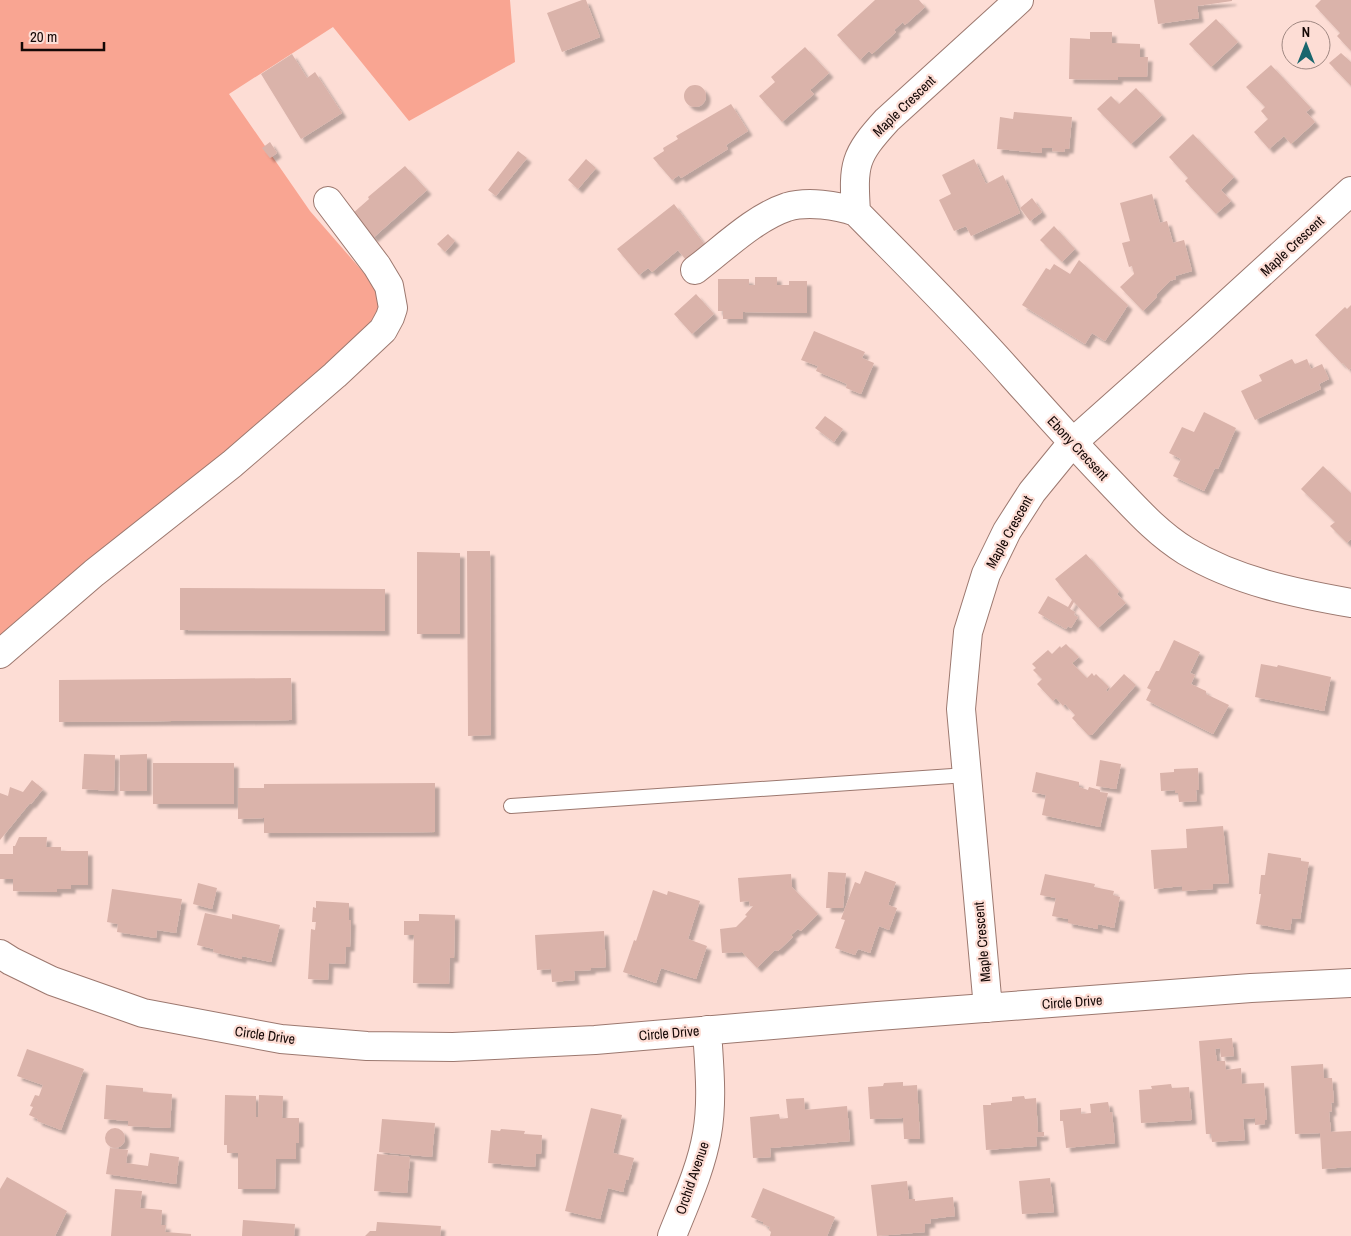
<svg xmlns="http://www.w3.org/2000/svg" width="1351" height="1236" viewBox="0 0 1351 1236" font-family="'Archivo Narrow',sans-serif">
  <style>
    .green { fill: #f9a592 }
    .building { fill: #dab3aa; filter: url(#shadow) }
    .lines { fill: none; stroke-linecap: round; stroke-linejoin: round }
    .lane-casing { stroke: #9c786f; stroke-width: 16 }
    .street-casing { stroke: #9c786f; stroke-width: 30 }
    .lane { stroke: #fff; stroke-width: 14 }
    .street { stroke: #fff; stroke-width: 28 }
    .labels { text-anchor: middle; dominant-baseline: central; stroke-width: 4.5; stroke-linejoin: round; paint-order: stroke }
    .street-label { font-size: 14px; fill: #150806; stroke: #fdddd5 }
  </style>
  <defs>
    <filter id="shadow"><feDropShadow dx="4.5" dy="4.5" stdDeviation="1" flood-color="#0004"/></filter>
  </defs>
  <rect width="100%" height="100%" fill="#fdddd5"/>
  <path class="green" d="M0 0H510L515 62 409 121 333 27 229 94 310 211 404 319 0 656Z"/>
  <path class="building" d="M582 0H586L600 37 562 52 547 13Z
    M875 0H919L925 7 905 25 903 22 894 30 896 32 872 54 869 51 860 60 837 35Z
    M1154 0H1232V1L1197 6 1199 18 1158 24Z
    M1321 0H1351V51L1337 36 1340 33 1315 6Z
    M1216 19 1238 42 1211 67 1189 44Z
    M1090 32H1112V43L1140 44V57H1148L1147 77H1118V80L1069 79 1070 38 1090 39Z
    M805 47 829 73 810 90 814 94 782 122 759 96 775 82 771 77Z
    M1341 53 1351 62V86L1329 63Z
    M292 54 307 78 315 72 342 113 301 139 261 74Z
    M1271 65 1311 108 1306 112 1315 122 1291 144 1284 136 1269 149 1254 132 1268 119 1261 111 1265 107 1246 87Z
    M684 96a11 11 0 1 1 22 0a11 11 0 1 1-22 0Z
    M1136 88 1162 115 1131 144 1097 109 1111 96 1119 104Z
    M731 104 748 131 726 145 728 149 681 178 679 175 672 180 653 158 664 151 663 148 678 139 676 136Z
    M1014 112 1072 117 1069 149H1065L1064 152 1052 151 1053 148H1042V153L997 149 1000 117 1013 119Z
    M1193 134 1234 177 1221 190 1231 201 1216 214 1185 181 1188 178 1169 157Z
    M270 142 277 153 270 158 262 148Z
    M518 151 527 158 496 196 488 190Z
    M586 159 596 168 578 189 568 180Z
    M974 159 986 184 1003 175 1020 213 971 236 966 226 954 231 939 200 951 194 942 175Z
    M405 166 427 190 373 238 352 214 369 199 368 197Z
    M1152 194 1160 223 1167 221 1173 243 1184 240 1192 271 1175 276 1176 279 1170 281 1156 295 1157 297 1143 311 1120 287 1134 274 1132 266 1129 267 1122 243 1130 241 1120 203Z
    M1032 198 1042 212 1030 221 1020 208Z
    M674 204 705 245 686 260 678 250 652 272 648 268 639 275 617 249Z
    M1054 226 1075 249 1062 262 1040 240Z
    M448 234 455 241 445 252 437 244Z
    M1079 260 1128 305 1105 341 1092 333 1085 344 1022 305 1046 268 1050 270 1054 264 1070 274Z
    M755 277H777V285H789V281H807V313L743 312V319H723V311H718V279H749V285H755Z
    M696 294 714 314 692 334 674 314Z
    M1351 305V368L1349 370 1343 363 1342 364 1315 335 1345 307 1347 309Z
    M814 331 865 352 862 358 874 363 861 394 846 388 847 384 816 371 818 366 801 360Z
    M1292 359 1295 364 1307 359 1311 369 1322 364 1329 379 1319 384 1321 389 1255 420 1241 391 1262 381 1259 375Z
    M1204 412 1236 428 1218 469 1215 468 1204 491 1173 476 1181 459 1169 453 1182 427 1194 432Z
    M825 416 843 429 834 442 815 428Z
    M1323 466 1351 493V539L1347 543 1330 526 1335 522 1301 489Z
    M467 551H490L491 735 468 736Z
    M417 552 460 553V634H417Z
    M1086 554 1119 591 1117 594 1126 603 1098 628 1074 602 1070 609 1075 612 1074 615 1078 617 1071 628 1068 626 1066 629 1038 613 1048 596 1068 607 1072 600 1055 579Z
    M180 588 385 589V631L180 630Z
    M1174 640 1200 652 1190 673 1195 675 1191 684 1206 691V694L1229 705 1213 734 1146 700 1151 690 1147 688 1156 671H1159Z
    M1066 644 1079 657 1072 663 1087 678 1092 673 1094 676 1096 674 1109 687 1106 690 1107 692 1124 674 1136 685 1092 735H1088L1072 718 1075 715 1065 704 1063 706 1056 698 1053 701 1037 684 1042 679 1033 670 1036 668 1032 664 1048 650 1052 654 1060 646 1061 648Z
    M1261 664 1277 667 1278 665 1331 677 1324 711 1255 697Z
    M291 678 292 720 59 722V680Z
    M84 754 115 755 114 791 82 789Z
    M147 754V791H120V755Z
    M1100 760 1121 764 1116 789 1096 786Z
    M153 763H234V804H153Z
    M1198 768 1199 790H1196L1197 801 1179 802 1178 793H1175V790L1161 791 1160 773 1174 772V769Z
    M1036 772 1079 782V787L1088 790 1089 787 1100 790V792L1108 793 1100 827 1042 815 1046 795 1032 792Z
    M32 780 43 789 31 804 30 803 0 840V793L8 796 10 787 23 792Z
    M435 783V832L264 833V818L238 819V788H264V784Z
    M1223 826 1229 883 1213 884V889L1182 891V886L1154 889 1151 850 1187 848 1186 829Z
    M19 837H47L46 847H61V851H88V885H71V889H57V892L13 891V879H0V854H13V846H15Z
    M1268 853 1301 858V861L1309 862 1300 919 1292 918 1290 930 1256 924 1261 894H1259L1261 875H1265Z
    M865 871 896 882 888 905 897 908 889 930 879 926 870 953 858 949 855 955 835 948 845 920 841 919 855 882 860 884Z
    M828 872 846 873 843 908H826Z
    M791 874 792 887 818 914 801 931 798 929 791 935 793 937 778 951 775 950 757 968 742 952 722 953 720 929 736 927 747 916 745 915 753 906H750L749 901 740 902 738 878Z
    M1045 874 1095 884 1094 887 1114 891 1113 895 1120 897 1114 928 1098 924V929L1068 923V919L1052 916 1056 898 1040 895Z
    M198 883 217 888 212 909 193 904Z
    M112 889 182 899 176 933 157 930 156 938 117 932 118 924 107 922Z
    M653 890 667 895 668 891 700 901 688 939 707 946 696 979 661 968 656 983 623 972 634 940 636 941Z
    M316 901 349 903V920H351L350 947H346L345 964 329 963 328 980 308 979 311 929 315 930 316 922H312L313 907 316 908Z
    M205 913 232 919V914L280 925 271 962 242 956V959L213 952 214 949 197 945Z
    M419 914 455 915 454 958H450L449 984 413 983 414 935H404V921H419Z
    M604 931 606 967 591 968V970L574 971 575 980 552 982 551 969 537 970 535 935Z
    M1232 1038 1234 1056 1221 1057 1220 1048 1215 1049 1217 1061H1225L1226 1070 1241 1068 1242 1084 1264 1083 1267 1120H1265V1124L1255 1125V1118L1243 1119 1245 1140 1212 1142 1211 1134H1206L1199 1041Z
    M27 1049 84 1069 61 1130 37 1121 38 1119 29 1115 33 1107 30 1106 35 1095 39 1096 43 1085 17 1076Z
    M1323 1064 1324 1078H1332L1334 1102 1331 1103 1332 1111 1329 1112 1331 1132 1351 1131V1167L1322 1169 1320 1133 1295 1134 1291 1066Z
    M903 1082V1086L917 1085 920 1139H904L903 1118 870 1119 868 1087 883 1086 884 1083Z
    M1171 1084 1172 1088 1189 1087 1192 1120 1141 1123 1139 1090 1152 1089 1151 1086Z
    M106 1085 143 1088V1092L172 1094 170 1128 128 1126V1121L104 1119Z
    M225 1095 256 1096V1117H258L259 1095 283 1096 282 1118H299V1143H296V1159H276L275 1189H238V1153H227V1145H224Z
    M1024 1096 1025 1099 1036 1098 1038 1132H1044V1136L1036 1137 1037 1146 986 1150 983 1105H991V1103L1012 1101V1097Z
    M804 1098 805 1110 847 1106 850 1141 770 1148 771 1157 753 1158 750 1117 779 1114 780 1119 788 1118 786 1099Z
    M1108 1102 1110 1112H1112L1115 1143 1066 1148 1063 1121H1060V1110L1081 1108V1114L1091 1113 1090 1104Z
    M591 1108 622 1115 613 1153 634 1158 628 1180H626L623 1192 608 1188 600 1219 565 1211Z
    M382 1119 435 1123 432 1157 379 1152Z
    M105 1138a10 10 0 1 1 20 0a10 10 0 1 1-20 0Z
    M501 1129 525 1131 524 1134 542 1135 541 1154H536L535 1167 488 1163 491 1130 500 1131Z
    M110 1148 128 1150 126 1163 148 1166 150 1153 179 1157 176 1184 106 1174Z
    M377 1154 410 1157 407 1193 374 1191Z
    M7 1177 67 1211 55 1236H0V1189Z
    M1050 1178 1054 1212 1022 1214 1019 1181Z
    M907 1181 909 1199H915V1201L953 1197 955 1216 930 1219 931 1223 925 1224V1232L877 1236 871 1185Z
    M763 1188 835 1217 827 1236H770L771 1232 769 1230 770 1227 763 1224V1222L751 1217Z
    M115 1189 142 1191 140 1208 162 1210 161 1225H166L165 1232 191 1234V1236H111Z
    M243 1220 295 1224 294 1236H242Z
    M377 1222 441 1226 440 1236H365L370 1231H376Z"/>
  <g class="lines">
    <g class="lane-casing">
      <path id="lane" d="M511 806 967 775"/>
    </g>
    <g class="street-casing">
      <path id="street" d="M856 212C853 164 854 156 887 120L1019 0
        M695 270C723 249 754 218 787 207 807 201 837 205 856 212 909 266 963 319 1013 376 1046 413 1079 450 1113 485 1136 509 1157 533 1186 551 1236 581 1294 593 1351 603
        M0 654 94 573 232 464 335 375 383 330 390 317 393 308 389 286 377 266 328 201
        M0 954 11 961 52 981 143 1013 281 1039 367 1046 453 1047 595 1040 878 1016 1251 988 1351 983
        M988 1008 961 709 968 632 986 574 1007 531 1032 492 1072 443 1201 328 1351 191
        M672 1236C685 1203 701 1169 707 1134 713 1100 709 1064 707 1030"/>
    </g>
    <use href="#lane" class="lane"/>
    <use href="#street" class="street"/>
  </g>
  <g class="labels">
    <g class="street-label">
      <text transform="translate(904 106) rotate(-44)">Maple Crescent</text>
      <text transform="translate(1292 246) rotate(-43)">Maple Crescent</text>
      <text transform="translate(1078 448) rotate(47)">Ebony Crecsent</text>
      <text transform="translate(1009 532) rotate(-61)">Maple Crescent</text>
      <text transform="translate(982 942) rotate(-95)">Maple Crescent</text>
      <text transform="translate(1072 1002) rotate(-4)">Circle Drive</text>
      <text transform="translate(669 1033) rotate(-5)">Circle Drive</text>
      <text transform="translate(265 1035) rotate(8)">Circle Drive</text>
      <text transform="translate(692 1178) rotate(-71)">Orchid Avenue</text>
    </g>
  </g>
  <g transform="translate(1306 45)"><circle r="24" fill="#fdddd5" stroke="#a08882"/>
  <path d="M0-4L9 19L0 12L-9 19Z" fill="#19666d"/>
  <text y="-8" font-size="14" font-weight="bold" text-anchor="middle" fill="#150806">N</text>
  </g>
  <path d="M22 42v8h82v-8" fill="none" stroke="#150806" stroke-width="2.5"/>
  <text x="30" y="42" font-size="15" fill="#150806" stroke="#fdddd5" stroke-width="4" paint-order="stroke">20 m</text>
</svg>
